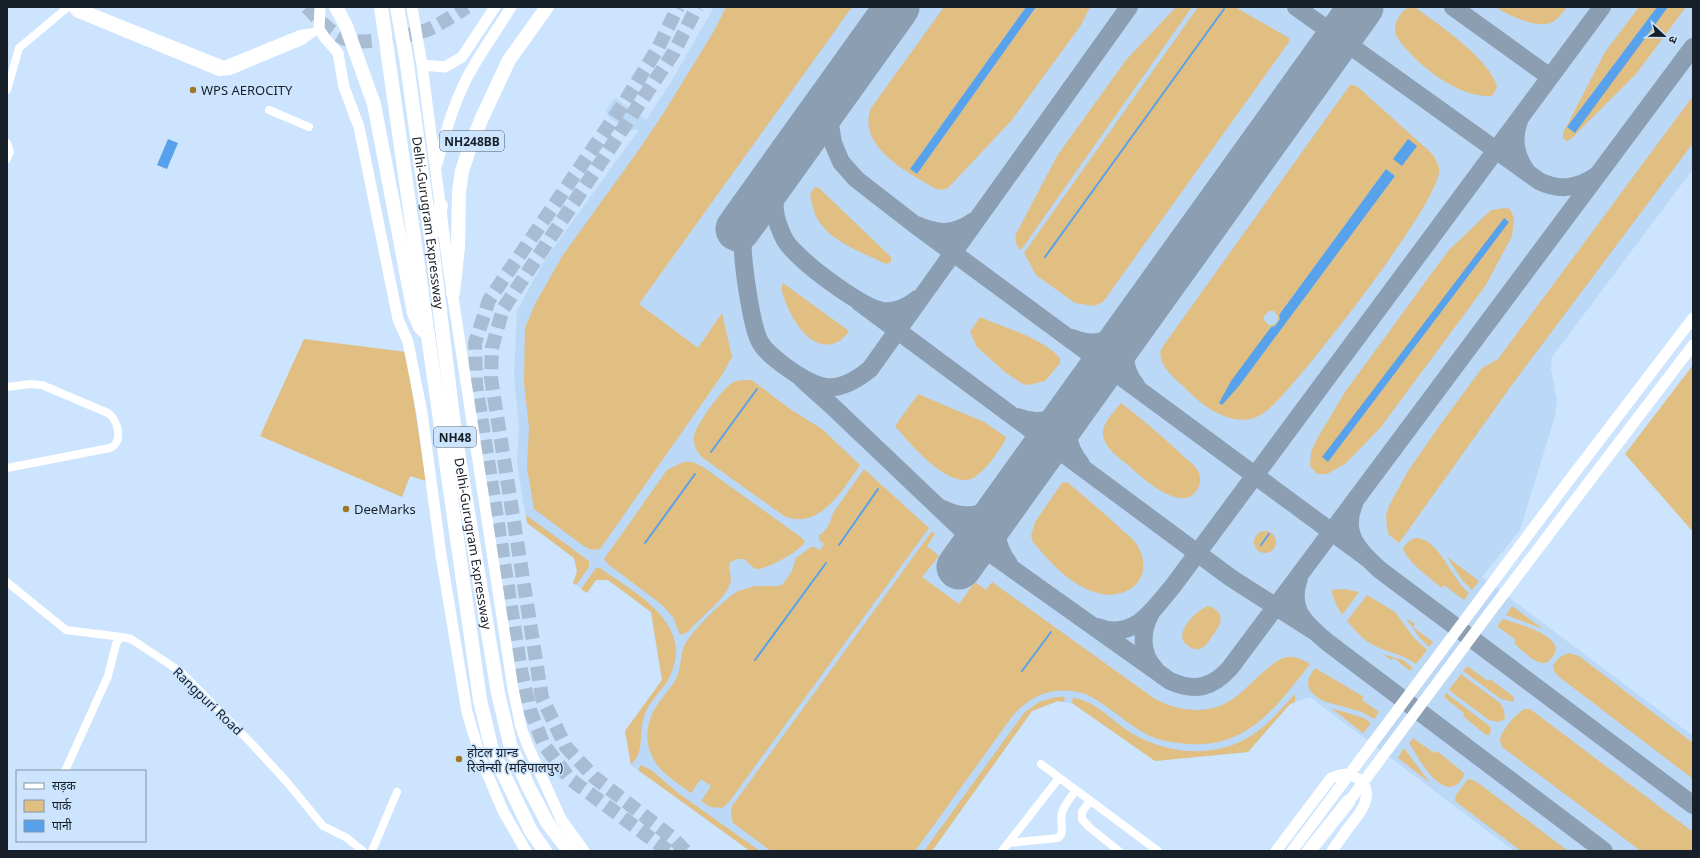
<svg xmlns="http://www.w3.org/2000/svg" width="1700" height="858" viewBox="0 0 1700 858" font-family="'Noto Sans','Noto Sans Devanagari',sans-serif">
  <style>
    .built { fill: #bbd8f6 }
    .green { fill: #e1be81; fill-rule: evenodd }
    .water { fill: #57a2ea }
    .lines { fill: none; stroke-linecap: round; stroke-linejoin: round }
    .stream { stroke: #57a2ea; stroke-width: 2 }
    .taxiway { stroke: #8c9fb2; stroke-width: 18 }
    .runway { stroke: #8c9fb2; stroke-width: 45 }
    .highway-tunnel { stroke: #a8bdd3; stroke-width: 14; stroke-dasharray: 14 7; stroke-linecap: butt }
    .street { stroke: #fff; stroke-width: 8 }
    .secondary { stroke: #fff; stroke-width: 11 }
    .highway { stroke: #fff; stroke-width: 14 }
    .poi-dot { fill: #9f7725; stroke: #cce4fd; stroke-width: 1.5 }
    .labels { text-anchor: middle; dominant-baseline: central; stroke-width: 3; stroke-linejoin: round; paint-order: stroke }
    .shield { fill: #cce4fd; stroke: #4d5b69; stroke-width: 1 }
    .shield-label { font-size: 12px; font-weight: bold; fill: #172029 }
    .poi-label { font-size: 13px; fill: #172029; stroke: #cce4fd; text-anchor: start }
    .street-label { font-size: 13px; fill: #172029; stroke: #cce4fd }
  </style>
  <rect width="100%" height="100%" fill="#cce4fd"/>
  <path class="built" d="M714 7H1693V169L1552 357 1551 369 1557 401 1555 416 1520 530 1482 577 1693 736V851H1514L1310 697 1290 704 1248 752 1155 761 1074 704 1058 701 1032 711 932 851H750L631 765 625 731 662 680 651 612 608 580H596L587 593 573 583 577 571 574 558 527 523 517 464 519 425 514 376 517 311 544 261 638 131 636 129 628 131 608 116 606 110 615 98 646 120 671 82Z"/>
  <path class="green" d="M726 7H852L639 304 698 348 722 313 732 357 722 375 600 549 593 550 585 547 534 509 527 468 529 428 524 382 525 328 535 304 563 255 638 151 663 114 714 31Z
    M944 7H1026L910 169 917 174 1036 7H1090L1081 25 1011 121 949 187 943 190 936 189C909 173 856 147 871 108Z
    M1176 7H1192L1021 250C1016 246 1015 240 1016 234L1057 156 1126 60Z
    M1198 7H1235L1289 38V42L1103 302 1094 306 1075 303 1036 275 1024 253Z
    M1411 7 1416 8C1439 25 1490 59 1497 87L1492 96C1462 98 1427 72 1408 51 1399 41 1390 32 1398 19 1401 12 1404 9 1411 7Z
    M1495 7H1514L1517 9 1519 7H1567C1563 12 1559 18 1554 21 1539 31 1509 15 1495 7Z
    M1639 7H1657L1567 127 1574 132 1668 7H1686L1636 74 1571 139 1566 141 1563 138V133L1605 52Z
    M1350 85H1353L1358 87C1375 103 1393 118 1410 134 1417 141 1426 147 1432 154 1435 158 1438 163 1439 168 1445 197 1303 376 1276 402 1270 408 1263 415 1254 418 1229 426 1201 405 1185 388 1174 377 1157 365 1161 349ZM1386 169 1395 176 1239 386 1270 327 1275 326 1280 319 1279 315ZM1269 311H1274L1278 317C1278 323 1274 326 1269 325L1264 320V316Z
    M1693 96V143L1514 382 1399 543 1389 535 1387 529 1386 515 1390 504 1408 471 1445 418 1482 368 1498 359Z
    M815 187 819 188 891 257V262L886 264C862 252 830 242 817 218 813 211 812 202 810 194Z
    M1505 208 1510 209 1514 218 1512 236 1486 285 1381 427 1345 464 1327 474H1317L1310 466 1311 452 1317 439 1345 392 1448 251 1491 210ZM1509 222 1328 462 1323 457Z
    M783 283 849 331C845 336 841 341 835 343 810 352 792 319 785 301 783 295 780 288 783 283Z
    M980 317C1007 329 1040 337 1060 358V363L1045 381 1029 385 1023 384 1006 373 977 347 970 332Z
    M304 339 406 352 426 481 410 476 402 497 260 436Z
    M1693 365V532L1625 454Z
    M748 380H752L790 409 822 429 860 465C843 489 820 531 784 516L703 458C697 452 693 446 694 436 696 425 722 389 732 383 737 380 742 380 748 380Z
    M918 394 984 422 1006 437V439C998 452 988 468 975 477 950 493 909 442 895 426Z
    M1121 403C1142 419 1162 436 1181 454 1186 459 1193 464 1197 469 1200 474 1201 481 1199 486 1186 518 1142 478 1129 466 1120 458 1103 447 1103 434 1102 423 1115 411 1121 403Z
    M683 462H693L703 467 802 538 805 542C799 552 766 570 755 569L744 559H738L730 562C727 570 733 576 730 584 724 601 700 617 688 632L680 635 673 617 661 604 608 564 604 559 667 470Z
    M864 469 929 528 729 802 722 808 710 807 701 801 711 786 701 779 691 793C672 779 653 769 648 744 646 734 648 724 652 714 658 701 669 691 676 679 681 669 680 659 683 649 688 634 719 605 732 595L738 591 755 586H779L783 584 792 571 796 558 811 547H814L820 550 824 544 819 540V535C827 532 831 520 833 513Z
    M1067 482C1085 497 1103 512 1120 528 1125 533 1134 539 1137 545 1157 578 1127 603 1094 592 1068 583 1050 562 1033 542L1031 536 1035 522 1062 483Z
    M526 515 589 561V567L576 585 573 583 577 571 574 558 527 523Z
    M1254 542a11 11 0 1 1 22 0a11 11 0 1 1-22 0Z
    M932 531 935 534 927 546 939 556 922 577 959 604 975 582 986 590 992 582 1155 699C1176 710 1204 715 1226 703 1239 696 1250 684 1261 674 1268 668 1277 659 1287 657 1295 656 1303 660 1310 664 1278 705 1247 749 1189 744 1175 743 1162 741 1150 736 1127 725 1109 705 1086 694 1056 686 1036 692 1014 714L915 851H771L733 823 731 813 732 806Z
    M1417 538C1439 539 1452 580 1469 593L1464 600 1444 585 1442 588C1431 579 1406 561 1403 548 1408 542 1410 539 1417 538Z
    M1447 557 1479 581 1472 590 1462 580Z
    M596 568H600C635 593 695 623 670 676 664 689 652 698 646 711 639 726 643 744 638 755 636 759 633 762 631 765L625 731 662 680 651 612 608 580H596L587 593 581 589Z
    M1345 589 1359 592 1342 615 1336 604 1331 590Z
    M1367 595 1395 612 1414 638 1427 650 1416 664C1402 654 1387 652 1373 645 1362 639 1355 630 1347 621Z
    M1209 606C1228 614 1220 626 1211 638 1208 642 1205 647 1200 649 1195 650 1190 648 1186 644 1173 633 1197 609 1209 606Z
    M1512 606 1543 629 1506 615Z
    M1406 618 1415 624 1413 627 1433 642 1429 647 1419 637Z
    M1503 619C1518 624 1579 639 1546 663 1534 664 1523 651 1514 643L1516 640 1497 626Z
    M1569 653 1579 656 1693 743V779L1558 676 1554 671 1553 665 1560 657Z
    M1383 654 1403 660 1413 668 1410 671 1394 658 1391 660Z
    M1467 666 1488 681 1490 679 1514 697V702L1501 699 1463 671Z
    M1315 668 1364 697 1362 700 1379 712 1374 719 1362 712 1323 701C1307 691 1303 684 1315 668Z
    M1461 674 1500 703 1504 710 1505 719 1498 722 1489 720 1449 690Z
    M1446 693 1487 724 1491 728 1490 735H1486L1463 716 1464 713 1444 697Z
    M1295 694V702L1290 704 1248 752 1155 761 1072 703 1073 698C1093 700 1110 718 1125 729 1166 757 1224 761 1263 727 1275 717 1284 705 1295 694Z
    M1056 697H1065L1064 702 1058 701 1032 711 932 851H924L1024 713 1039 702Z
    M1331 708 1364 718 1371 723 1363 733Z
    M1525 709H1530L1693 832V851H1641L1502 747C1502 745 1500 742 1500 741 1499 733 1518 711 1525 709Z
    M1413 738 1434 753 1437 751 1464 773C1464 777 1460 783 1456 785 1438 796 1417 755 1409 743Z
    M1404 748 1430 783 1398 758Z
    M641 765 651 770 678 793 760 851H750L638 770Z
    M1468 779 1473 780 1481 785 1568 851H1521L1455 801 1456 795Z"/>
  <path class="water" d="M1026 7H1036L917 174 910 169Z
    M1657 7H1668L1575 133 1567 127Z
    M168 139 178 143 167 169 157 165Z
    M1408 139 1417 146 1402 166 1393 159Z
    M1386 169 1395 176 1239 386 1222 405 1219 403 1231 381 1271 327 1275 326 1280 319 1279 315Z
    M1504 218 1509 222 1328 462 1322 457Z"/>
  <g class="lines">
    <path class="stream" d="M1045 257 1224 9
      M711 452 757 389
      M645 543 695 474
      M839 545 878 489
      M1261 545 1269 534
      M755 660 826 563
      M1022 671 1051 632"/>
    <path class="taxiway" d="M1296 7 1539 181C1559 191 1577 189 1596 176
      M1453 7 1550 77
      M838 90 833 104 830 125 833 143 841 162 856 179 914 224C938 234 952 236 974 221
      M1519 121C1512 139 1516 157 1527 172
      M778 173C774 192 772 211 780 229 783 238 788 246 795 252 810 268 862 308 883 311 895 312 908 307 917 299
      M751 211C747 220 744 228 743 237 741 255 751 326 760 342 766 353 777 360 786 367 819 391 837 396 870 369L1129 7
      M914 224 1367 558
      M859 302 1231 578 1317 633
      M1133 325C1124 346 1120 366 1136 385
      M1072 338C1095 348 1114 340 1132 326
      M802 379 831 405 976 543 1170 681C1195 692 1212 688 1230 668L1693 47
      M1077 402C1067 425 1063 442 1081 464
      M1017 417C1040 426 1059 419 1076 403
      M1005 502C995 525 993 543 1009 564
      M1354 504C1341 534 1360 552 1380 570L1693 805
      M943 509C968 522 990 514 1009 497
      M1299 578C1288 610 1305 623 1327 642L1604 851
      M1151 613C1141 631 1140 653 1155 669
      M1097 627C1134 641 1152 611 1173 586L1602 7"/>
    <path class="runway" d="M738 229 897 7
      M959 567 1361 7"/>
    <path class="highway-tunnel" d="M307 7C318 19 329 32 345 39 363 46 408 36 427 30 441 24 454 15 467 7
      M668 851 570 779 544 745 530 710 521 670 476 384 475 343 489 300 624 103 658 48 678 7
      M685 851 673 838 594 777 566 747 542 698 491 378 492 348 503 309 674 52 697 7"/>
    <path class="street" d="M71 7 76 13 219 72 230 71 302 41 319 29
      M79 7 224 65 300 34 314 32
      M7 90 19 48 68 7
      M269 110 309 127
      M7 143 10 152 7 159
      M7 387 30 384 42 385 108 413C118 420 124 442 110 448L7 468
      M7 582 66 630 122 637 131 639 181 672 251 743 286 781 323 826 347 838 363 851
      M1041 764 1158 851
      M65 771 108 676 116 644 120 637
      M1090 800 1082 812V819L1089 827 1119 851
      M1008 843 1058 838C1066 831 1059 822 1062 813 1064 805 1071 797 1076 790
      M372 851 397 792
      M1002 851 1059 778"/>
    <path class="secondary" d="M320 7 319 29 325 38 338 53 344 87 359 127 398 319 408 342 422 413 441 555 467 712 481 759 503 811 526 851
      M412 7 422 65 448 265 513 689 521 727 527 744 561 819 584 851
      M422 65 445 67 462 57 495 7
      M437 164C446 131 455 97 473 67 485 46 499 27 511 7
      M1344 808 1493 608 1693 345
      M1276 851 1331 778C1341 774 1349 772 1357 778 1378 793 1359 815 1348 828 1343 836 1337 843 1332 851
      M1292 851 1570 479 1693 318"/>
    <g class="highway">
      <path d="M336 7 346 26 374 104 414 313 420 327 424 331"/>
      <path d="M381 7 480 700 492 750 531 831 545 851"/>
      <path id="s1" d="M397 7 406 57 431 238 455 433 498 693 510 744 527 784 547 822 569 851"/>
      <path d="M433 232 441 206"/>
      <path d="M453 293 458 247 459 192 462 171 469 150 481 120 509 60 547 7"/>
      <path d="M1309 851 1348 802"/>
    </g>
  </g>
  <g class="poi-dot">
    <circle cx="193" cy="90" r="4"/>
    <circle cx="346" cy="509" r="4"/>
    <circle cx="459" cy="759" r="4"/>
  </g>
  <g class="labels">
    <g class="shield">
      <rect x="440" y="131" width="64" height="20" rx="3"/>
      <rect x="434" y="427" width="42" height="20" rx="3"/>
    </g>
    <g class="shield-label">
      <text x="472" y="141">NH248BB</text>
      <text x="455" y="437">NH48</text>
    </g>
    <g class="poi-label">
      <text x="201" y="90">WPS AEROCITY</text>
      <text x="354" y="509">DeeMarks</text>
      <text x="467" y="752">होटल ग्रान्ड<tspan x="467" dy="15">रिजेन्सी (महिपालपुर)</tspan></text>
    </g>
    <g class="street-label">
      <text stroke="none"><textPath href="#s1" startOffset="218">Delhi-Gurugram Expressway</textPath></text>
      <text stroke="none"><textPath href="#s1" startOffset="542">Delhi-Gurugram Expressway</textPath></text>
      <text transform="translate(208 701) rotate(44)">Rangpuri Road</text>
    </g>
  </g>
  <rect width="1700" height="858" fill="none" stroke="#172029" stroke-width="16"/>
  <rect x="16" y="770" width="130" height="72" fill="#cce4fd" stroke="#8496a8"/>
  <rect x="24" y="783" width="20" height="6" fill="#ffffff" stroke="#8496a8"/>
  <text x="52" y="790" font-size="12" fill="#172029">सड़क</text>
  <rect x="24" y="800" width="20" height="12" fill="#e1be81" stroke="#8496a8"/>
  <text x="52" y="810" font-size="12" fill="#172029">पार्क</text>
  <rect x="24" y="820" width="20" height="12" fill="#57a2ea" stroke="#8496a8"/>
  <text x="52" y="830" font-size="12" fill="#172029">पानी</text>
  <g transform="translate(1664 36) rotate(112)" stroke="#cce4fd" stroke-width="3" paint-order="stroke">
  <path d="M0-3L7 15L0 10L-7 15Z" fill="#172029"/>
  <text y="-6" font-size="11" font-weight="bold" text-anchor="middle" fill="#172029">उ</text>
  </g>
</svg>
